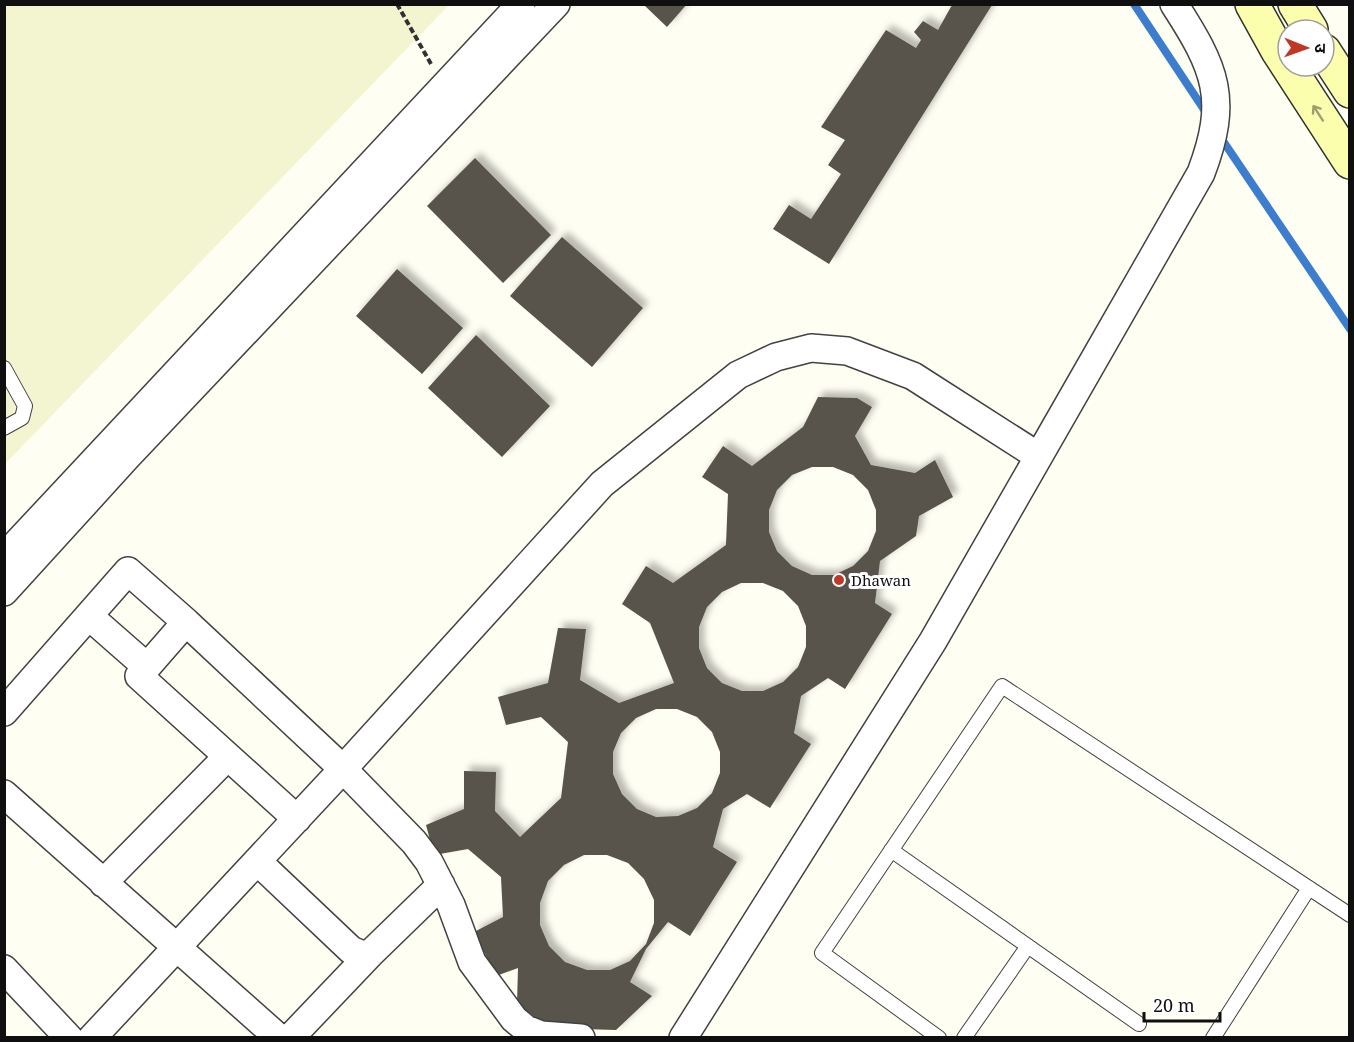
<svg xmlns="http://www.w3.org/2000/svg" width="1354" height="1042" viewBox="0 0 1354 1042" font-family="'Noto Serif','Noto Sans Devanagari',serif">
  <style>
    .farmland { fill: #f3f5d1 }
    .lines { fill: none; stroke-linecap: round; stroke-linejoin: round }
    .stream { stroke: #3d7dce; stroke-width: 8 }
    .building { fill: #58524c; fill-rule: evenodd; filter: url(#shadow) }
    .lane-casing { stroke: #424242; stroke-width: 16 }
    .street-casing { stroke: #424242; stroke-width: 30 }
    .secondary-casing { stroke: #313131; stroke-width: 36 }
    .path { stroke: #313131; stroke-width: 4; stroke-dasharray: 6 3; stroke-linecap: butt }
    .lane { stroke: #fff; stroke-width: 14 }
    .street { stroke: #fff; stroke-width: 27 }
    .secondary { stroke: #fbffad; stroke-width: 33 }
    .oneway { stroke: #9d9f6e }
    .poi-dot { fill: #c13726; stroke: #fff; stroke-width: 2 }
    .labels { text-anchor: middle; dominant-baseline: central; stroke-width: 6; stroke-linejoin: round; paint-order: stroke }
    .poi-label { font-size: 15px; fill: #0f0f0f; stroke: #fff; text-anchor: start }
  </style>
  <defs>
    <filter id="shadow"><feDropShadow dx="5.5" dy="-5.5" stdDeviation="3" flood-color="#0004"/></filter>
  </defs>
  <rect width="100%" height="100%" fill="#fffef2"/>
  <path class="farmland" d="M5 5H449L5 464Z"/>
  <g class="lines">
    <path class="stream" d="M1134 4 1207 114
      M1221 138 1350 329"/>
  </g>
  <path class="building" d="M647 4H687L667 27 645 6Z
    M952 5H992L829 264 773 229 789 205 811 219 841 174 828 165 845 140 821 127 886 30 916 48 921 40 914 32 923 21 938 30Z
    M475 158 551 235 503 283 427 206Z
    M562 237 643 308 592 367 510 296Z
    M397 269 463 328 422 374 356 316Z
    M476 335 550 406 502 457 428 388Z
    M818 397 857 398 872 407 855 436 871 465 915 473 935 460 953 497 919 516 916 536 880 561 875 603 892 614 845 689 828 678 801 696 794 733 811 744 770 808 747 794 723 809 713 847 737 862 690 936 668 922 646 949 630 982 652 996 616 1030 550 1028 517 1004 518 968 496 976 474 932 503 917 501 877 468 849 434 855 426 825 464 809V771L496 772 495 811 520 837 561 798 568 742 541 717 506 725 498 697 548 683 558 628 586 629 580 680 619 703 674 683 650 623 622 604 646 566 673 583 726 545 728 494 702 477 723 446 752 466 803 427ZM812 467H833L853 475 868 490 876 510V531L868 551 853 566 834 575H812L792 566 777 551 769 532V510L777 490 792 475ZM741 583H763L783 591 798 606 806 626V647L798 667 783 682 763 691H742L722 683 707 668 699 648V627L707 607 722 592ZM656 709H677L697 717 712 732 720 752V773L712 793 697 808 678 816 656 817 637 809 622 794 613 774V752L621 733 636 718ZM584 855H607L628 863 644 879 654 900V923L646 944 630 961 610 970H587L565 962 549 946 540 925V903L548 881 564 865Z"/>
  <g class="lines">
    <g class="lane-casing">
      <path id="lane" d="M4 368 25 406 22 418 4 428
        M891 850 1139 1024
        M939 1038 822 953 1002 686 1350 915
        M964 1038 1028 946
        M1213 1038 1309 888"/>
    </g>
    <g class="street-casing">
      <path id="street" d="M4 557 521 4
        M4 592 126 458 556 4
        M90 617 147 667
        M4 712 128 571 186 622
        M4 794 279 1038
        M297 819 139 676 186 622 343 769 414 842 429 862 451 905 472 962 514 1019 526 1029 541 1035 581 1038
        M257 861 351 950 363 955 372 952 441 885
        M103 883 227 757
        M4 969 69 1038
        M92 1038 343 769 602 484 738 375 776 357 811 348 847 351 913 376 1038 456
        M290 1038 372 952
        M683 1038 933 641 1201 173C1229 99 1216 69 1174 4"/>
    </g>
    <g class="secondary-casing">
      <path id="secondary" d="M1252 4 1278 51 1350 162
        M1295 4 1311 30
        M1324 51 1350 91"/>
    </g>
    <path class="path" d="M397 4 431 64"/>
    <use href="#lane" class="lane"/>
    <use href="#street" class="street"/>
    <use href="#secondary" class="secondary"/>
  </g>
  <defs><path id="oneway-shaft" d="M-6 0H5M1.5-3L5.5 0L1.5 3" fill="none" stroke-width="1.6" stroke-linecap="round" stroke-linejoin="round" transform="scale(1.5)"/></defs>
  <use class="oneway" href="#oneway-shaft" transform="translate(1318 113) rotate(-123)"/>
  <circle class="poi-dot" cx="839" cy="580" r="6"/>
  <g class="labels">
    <g class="poi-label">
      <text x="851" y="580">Dhawan</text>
    </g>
  </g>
  <rect width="1354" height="1042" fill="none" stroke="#0f0f0f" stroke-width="12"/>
  <g transform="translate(1306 48) rotate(91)"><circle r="28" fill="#ffffff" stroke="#9f9f9f" stroke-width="1.5"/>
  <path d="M0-4.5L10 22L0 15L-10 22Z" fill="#c13726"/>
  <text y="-9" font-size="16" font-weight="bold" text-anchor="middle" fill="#0f0f0f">उ</text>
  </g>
  <path d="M1144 1012v9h76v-9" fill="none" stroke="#0f0f0f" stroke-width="3"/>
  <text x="1153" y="1012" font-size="18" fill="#0f0f0f" stroke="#ffffff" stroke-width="4.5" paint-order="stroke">20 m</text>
</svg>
